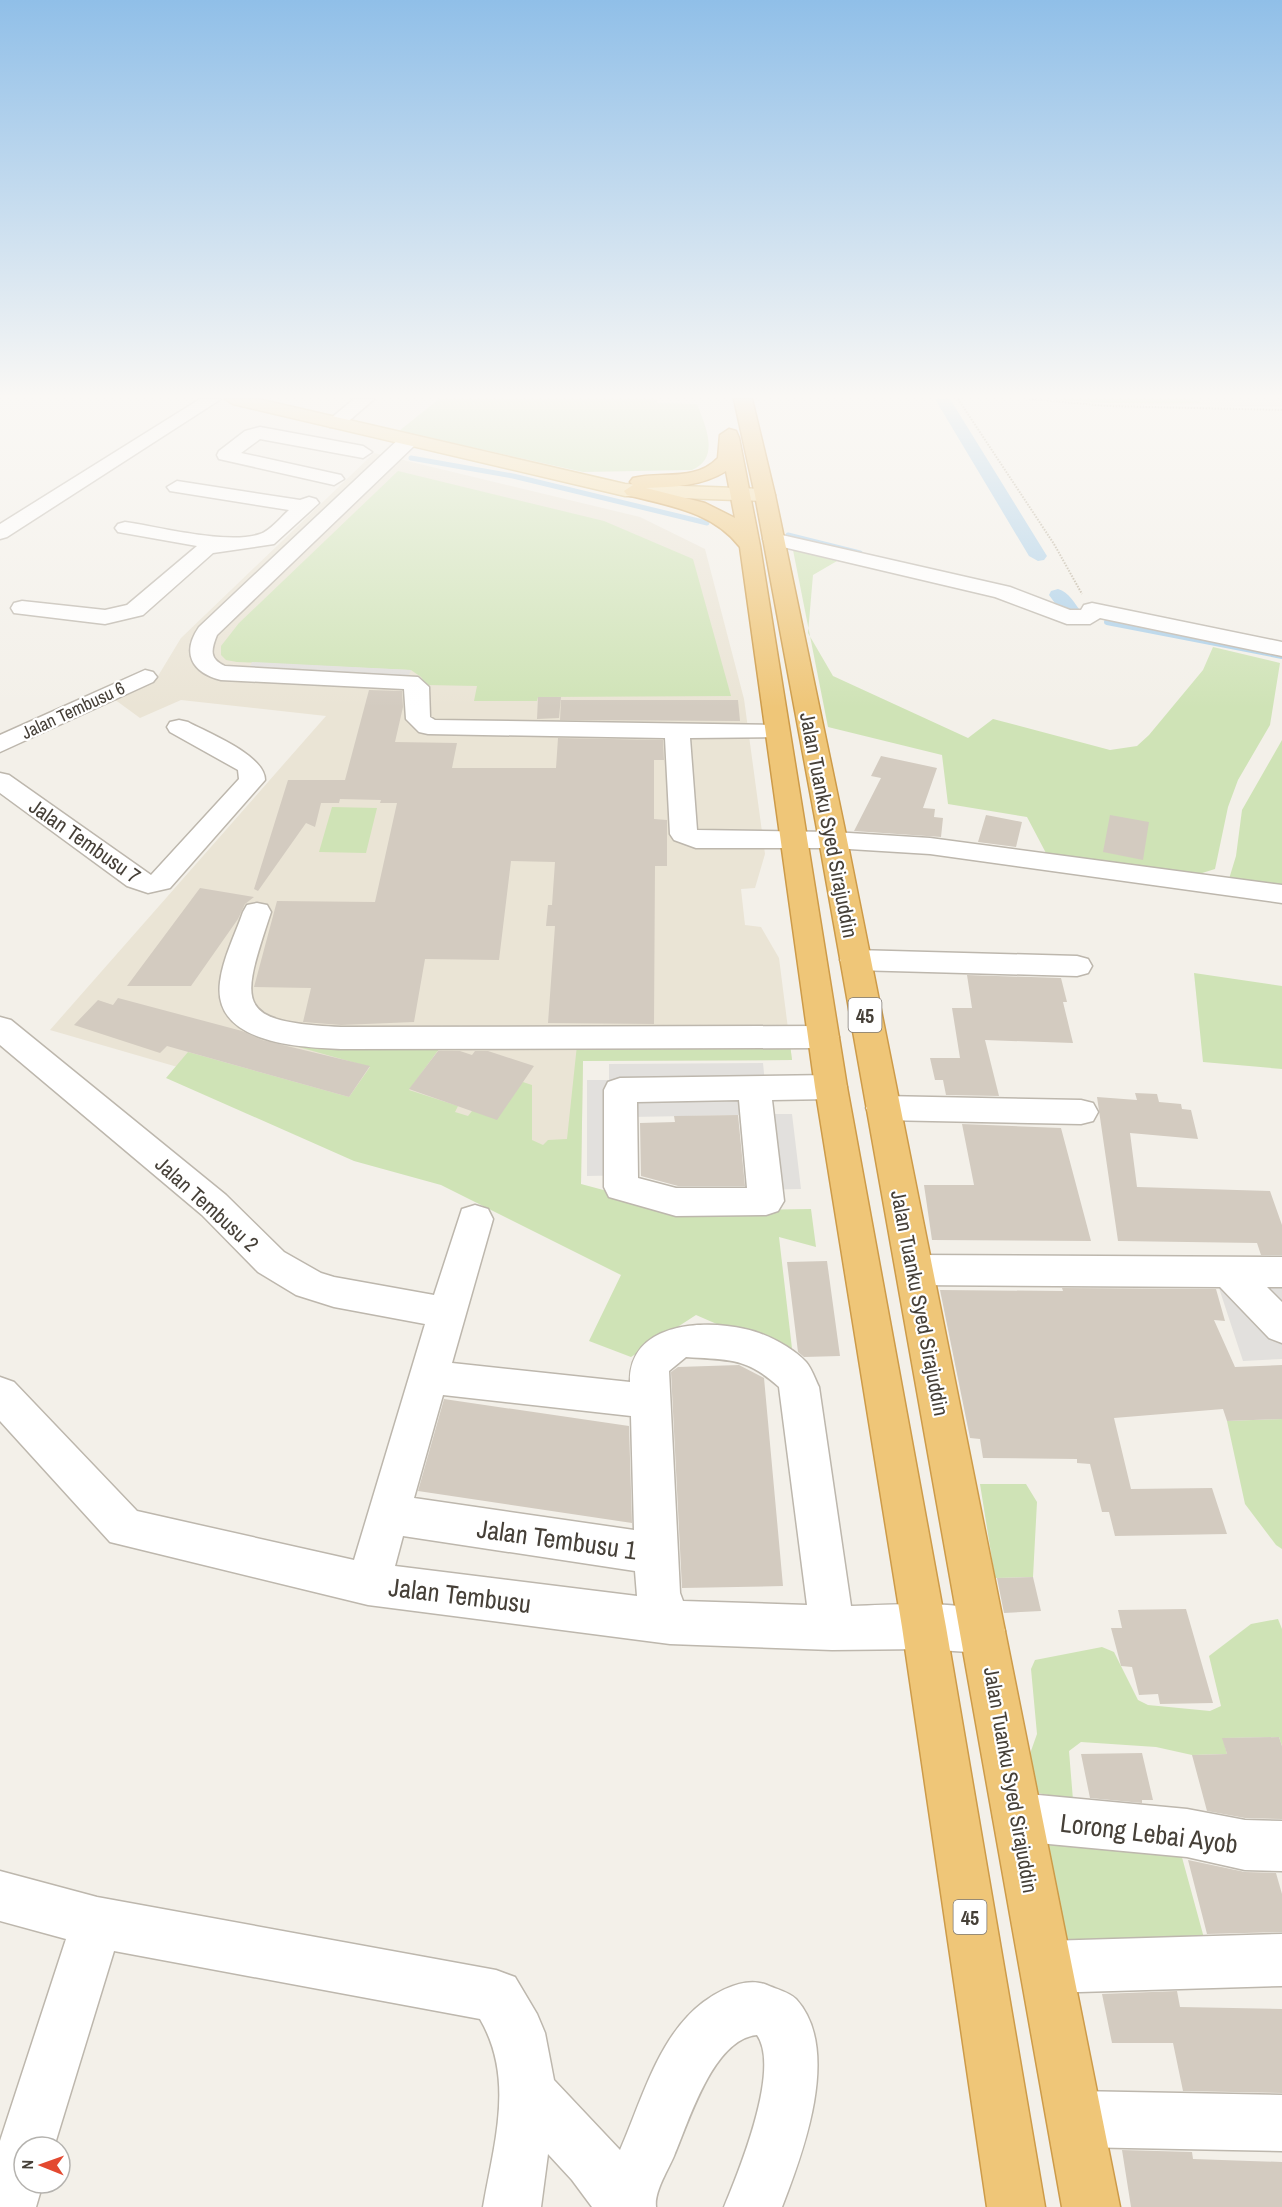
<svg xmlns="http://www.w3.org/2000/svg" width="1282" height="2207" viewBox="0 0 1282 2207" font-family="'Archivo Narrow',sans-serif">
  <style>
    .residential { fill: #e6e1d8 }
    .education { fill: #eae4d5 }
    .green { fill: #cfe3b6 }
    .parking { fill: #e2e0dd }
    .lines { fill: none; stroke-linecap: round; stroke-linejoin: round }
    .stream-far1 { stroke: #acd0e9; stroke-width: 5 }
    .stream { stroke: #acd0e9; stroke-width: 6 }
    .canal { fill: #acd0e9; fill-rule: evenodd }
    .building { fill: #d3cbc0 }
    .minor-casing { stroke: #bdb7ad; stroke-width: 3 }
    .major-casing { stroke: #d7b873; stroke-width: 3 }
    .highway-casing { stroke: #cd9b49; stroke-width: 3 }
    .path { stroke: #bdb39f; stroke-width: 2; stroke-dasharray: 1.5 1.5; stroke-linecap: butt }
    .minor { fill: #fff; fill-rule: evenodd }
    .major { fill: #f4dba1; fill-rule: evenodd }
    .highway { fill: #efc678; fill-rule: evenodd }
    .labels { text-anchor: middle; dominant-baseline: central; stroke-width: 4.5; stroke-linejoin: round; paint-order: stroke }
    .far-street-label { font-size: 18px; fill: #464038; stroke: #fff }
    .shield { fill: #fff; stroke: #7e7974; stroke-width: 1.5 }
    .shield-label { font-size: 20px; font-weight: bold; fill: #464038 }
    .street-label { font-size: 21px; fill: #464038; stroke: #fff }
    .near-street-label { font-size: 26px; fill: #464038; stroke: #fff }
  </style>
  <rect width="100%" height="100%" fill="#f3f0e9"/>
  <path class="residential" d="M1066 399H1282V407L1107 403Z"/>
  <path class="education" d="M374 453 640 517 705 549 744 699 765 854 755 888 741 889 745 925 761 927 779 958 792 1060 583 1061 581 1184 50 1030 326 716 181 700 140 718 114 699 158 676 181 638Z"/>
  <path class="green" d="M439 399H657V403L697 404C705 425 721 458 692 470L583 472 399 431Z
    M1052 399H1182L1198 400 1201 403H1104Z
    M398 471 604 521 693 559 731 696 538 697 537 701H474L477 686 426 685 421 677 411 670 237 662 226 660 221 655V646L239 623Z
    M793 550 837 561 813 575 808 633 833 676 968 738 993 719 1110 750 1137 746 1149 735 1203 670 1213 647 1280 663 1270 725 1238 780 1228 807 1215 869 1199 874 1047 855 1027 817 948 804 942 755 828 727Z
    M1282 740V886L1229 879 1236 856 1242 810Z
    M332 807 377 808 366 853 319 852Z
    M1194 973 1282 986V1069L1203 1062Z
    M277 1041 442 1045 409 1090 458 1106 455 1112 468 1116 472 1111 523 1082 532 1085V1140L543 1145 548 1140 567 1139 577 1045 790 1044 792 1060 583 1061 581 1184 682 1211 811 1209 816 1247 779 1237 793 1357 696 1315 631 1357 589 1341 621 1275 441 1185 354 1161 166 1078 188 1052 349 1097 370 1067Z
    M1282 1419V1549L1276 1545 1245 1504 1227 1421Z
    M980 1484H1026L1037 1502 1033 1577 995 1578Z
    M1278 1619 1282 1629V1746L1279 1737 1223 1738 1227 1754 1192 1755 1156 1747 1081 1742 1069 1751 1073 1800 1028 1791 1026 1765 1037 1734 1031 1669 1035 1660 1102 1647 1114 1652 1138 1700 1148 1705 1210 1711 1221 1706 1209 1656 1251 1624Z
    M1043 1833 1177 1839 1207 1949 1067 1955Z"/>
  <path class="parking" d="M252 662 411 670 408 678 248 670Z
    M763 1063 768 1114H792L801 1189 746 1190 739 1115 632 1117 634 1175 587 1176V1080H609V1064Z
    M1217 1282H1282V1359L1243 1361Z"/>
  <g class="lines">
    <path class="stream-far1" d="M411 458 513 476 707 523
      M788 535 860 553"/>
    <path class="stream" d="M1107 622 1282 656"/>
    <path class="canal" d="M935 399H950L1047 556 1044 560 1038 561 1029 556Z
      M1058 589C1069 592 1075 604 1082 613L1079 617H1065L1049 595 1051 591Z"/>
  </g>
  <path class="building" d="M369 690 402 691 403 707 395 742 457 743 452 768H556L558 738 663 740 664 760H654V819L667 820V866H655L654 1024 548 1023 555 926H546L548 905H552L555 862 511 861 499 960 425 959 414 1022 341 1025 303 1022 311 988 254 987 277 901 375 902 397 803H380L381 800 340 799 339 803H321L315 827 306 823 258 891 254 889 288 780H345Z
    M538 697H561L559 718 537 719Z
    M561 700H738L740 721 560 720Z
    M881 756 937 768 923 808 935 809 934 817 943 818 941 837 854 831 881 778 871 776Z
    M986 815 1022 822 1016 847 978 842Z
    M1110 815 1149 822 1143 860 1103 852Z
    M200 888 254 897 245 904 238 919 191 986H127Z
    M967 975 1061 978 1067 1002H1063L1073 1043 985 1040 999 1096 946 1095 943 1080H935L930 1058H960L952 1008H972Z
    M118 998 242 1031 262 1040 370 1066 349 1097 167 1046 160 1053 74 1025 98 1000 113 1005Z
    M438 1051H460L472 1055 475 1051H488L534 1066 497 1120 409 1089Z
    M1135 1093 1157 1094 1159 1102 1181 1104 1182 1109 1191 1110 1198 1139 1130 1133 1137 1187 1270 1191 1282 1225V1255H1261L1257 1243 1118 1241 1097 1097 1137 1100Z
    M738 1115 745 1186H678L641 1176 640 1123 675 1122 674 1116Z
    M962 1124 1061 1128 1091 1241 932 1240 924 1185H974Z
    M827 1261 840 1356 804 1357 798 1352 787 1262Z
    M1062 1288 1216 1289 1225 1321 1214 1320 1235 1367 1282 1365V1419L1227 1421 1223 1409 1114 1418 1131 1489 1212 1488 1227 1534 1115 1536 1109 1512H1102L1090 1464 1077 1463V1459L983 1458 980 1439 970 1438 940 1290 1063 1291Z
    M739 1365 764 1378 783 1586 682 1588 671 1372 678 1367Z
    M444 1399 629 1426 632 1523 418 1491Z
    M1033 1577 1041 1611 1004 1613 997 1578Z
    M1186 1609 1213 1703 1160 1704 1158 1694 1139 1695 1132 1667 1121 1666 1111 1628H1122L1118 1610Z
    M1279 1737 1282 1746V1819L1245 1818 1207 1811 1192 1755 1227 1754 1222 1738Z
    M1142 1753 1153 1800H1142V1803L1090 1798 1081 1754Z
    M1188 1860 1245 1872 1276 1873 1282 1894V1932L1207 1934Z
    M1177 1991 1180 2007 1282 2009V2093L1183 2091 1173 2043H1112L1102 1994Z
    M1122 2150 1192 2152 1193 2159 1282 2162V2207H1131Z"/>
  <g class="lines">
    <g class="minor-casing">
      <path id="minor" d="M200 399H221L7 537 0 539V524Z
        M354 399H374L342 427H330L327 423 330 419Z
        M260 427 363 446 372 452 363 458 260 439 241 453 341 475 344 479 334 485 219 459 217 455 219 451 245 431Z
        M409 434 418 440 416 444 217 635C211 650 209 659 225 666L418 677 429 687 430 717 435 720 777 725 786 727 789 732 786 737 690 738 697 830 833 832 930 838 1282 885V903L930 854 833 848H696L674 840 670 834 665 738 428 734 419 732 406 719 404 689 221 680C192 673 181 653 199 627L402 436Z
        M177 481 300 500 309 497 316 499 319 503 274 544 213 553 143 615 105 624 14 613 11 608 14 603 22 601 105 610 127 605 197 546 118 532 115 528 118 524 125 522C160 527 228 545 260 534 270 531 281 517 289 510L170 491 167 487Z
        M773 533 1010 587 1070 610H1081L1084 605 1092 603 1282 642V656L1100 618 1090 624H1067L995 597 766 543 763 539 766 535Z
        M145 670 153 672 157 677 153 682 0 752V735Z
        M179 720 188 722C208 733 265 755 265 780L170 888 148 893 127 886 0 793V773L9 775 151 875 239 779 238 770 170 732 167 727 170 722Z
        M257 903 267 905 271 912C241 1004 232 1022 341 1027L823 1026 834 1029 839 1037 834 1045 823 1048 341 1049C300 1047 212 1044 220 982 223 958 235 935 243 912L247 905Z
        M855 950 1077 956 1088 959 1092 966 1088 973 1077 976 855 970 844 967 840 960 844 953Z
        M0 1017 11 1020 226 1195 284 1252 321 1273 334 1277 434 1295 462 1209 475 1205 488 1209 493 1219 452 1363 630 1382C629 1323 702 1319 745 1329 765 1333 792 1347 806 1362 812 1369 815 1379 819 1387L851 1606C896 1605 957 1599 999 1615L1005 1631 999 1647 983 1653 924 1649 832 1650 670 1644 368 1605 110 1542 0 1421V1377L14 1382 137 1511 354 1560 425 1324 334 1307 296 1295 258 1272 202 1215 0 1045ZM686 1357C729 1360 746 1357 779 1387L807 1605 683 1601 680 1593 669 1371ZM443 1395 631 1416 634 1530 414 1498ZM403 1536 635 1571 637 1596 395 1566Z
        M831 1075 843 1079 847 1087 843 1095 831 1099 772 1100 784 1201 778 1211 766 1215 676 1216 609 1197 604 1187V1090L608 1082 620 1078ZM739 1100 747 1188H676L638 1178 637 1102Z
        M883 1096 1081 1100 1093 1103 1098 1112 1093 1121 1081 1124 883 1120 871 1117 866 1108 871 1099Z
        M914 1255 1282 1257V1287H1267L1282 1302V1343L1269 1338 1220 1287 914 1285 901 1281 896 1270 901 1259Z
        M1017 1793 1187 1809 1245 1820 1282 1821V1871L1245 1870 1187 1857 1017 1841 1000 1834 993 1817 1000 1800Z
        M0 1871 97 1897 496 1970 515 1977 537 2014 545 2033 554 2080 620 2150C639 2107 654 2052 687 2017 704 1998 741 1974 767 1985 776 1989 789 1992 796 1999 842 2049 803 2153 782 2207H724C739 2171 781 2069 757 2035 713 2039 689 2121 674 2156 668 2170 654 2192 656 2207H592L572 2180 548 2154 541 2207H483C494 2143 515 2079 480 2019L114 1951 54 2147H24V2183H43L36 2207H0V2141L66 1939 0 1921Z
        M1282 1934V1986L1046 1993 1028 1985 1020 1967 1028 1949 1046 1941Z
        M1075 2091 1282 2095V2151L1075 2147 1056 2138 1047 2119 1056 2100Z"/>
    </g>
    <g class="major-casing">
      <path id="major" d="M225 399H258L625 484 765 489 772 491 775 495 772 499 765 501 625 496 233 404Z"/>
    </g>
    <g class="highway-casing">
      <path id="highway" d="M734 399H752L775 495 847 840 1120 2207H1062L819 840 755 495Z
        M729 429 736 431 739 438 760 546 847 1087 946 1627 1045 2207H987L902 1627 815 1087 740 547C712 511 669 506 627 495L624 491 633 485 630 482 633 478C662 471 695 482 718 458L720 435ZM726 471 735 518 705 503 646 488C674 487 702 486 726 471Z"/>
    </g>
    <path class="path" d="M958 399 1054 544 1082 594
      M1029 399 1107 406 1282 410"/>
    <use href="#minor" class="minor"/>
    <use href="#major" class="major"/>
    <use href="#highway" class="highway"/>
  </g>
  <linearGradient id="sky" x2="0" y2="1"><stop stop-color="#90bfe8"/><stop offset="0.56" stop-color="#faf8f5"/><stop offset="1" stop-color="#faf8f5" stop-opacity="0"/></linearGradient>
  <rect width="1282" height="708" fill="url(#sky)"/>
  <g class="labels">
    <g class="far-street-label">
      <text transform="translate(73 710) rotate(-25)">Jalan Tembusu 6</text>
    </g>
    <g class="shield">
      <rect x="848.5" y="998" width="33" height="34" rx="4.5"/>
      <rect x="953.5" y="1900" width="33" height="34" rx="4.5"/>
    </g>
    <g class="shield-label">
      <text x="865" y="1015">45</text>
      <text x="970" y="1917">45</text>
    </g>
    <g class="street-label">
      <text transform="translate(829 825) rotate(79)">Jalan Tuanku Syed Sirajuddin</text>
      <text transform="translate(85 841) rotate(35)">Jalan Tembusu 7</text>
      <text transform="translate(207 1204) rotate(42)">Jalan Tembusu 2</text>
      <text transform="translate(920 1303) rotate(79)">Jalan Tuanku Syed Sirajuddin</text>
      <text transform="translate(1011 1780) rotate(80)">Jalan Tuanku Syed Sirajuddin</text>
    </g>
    <g class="near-street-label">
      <text transform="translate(557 1539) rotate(8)">Jalan Tembusu 1</text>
      <text transform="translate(460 1595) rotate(7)">Jalan Tembusu</text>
      <text transform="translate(1149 1833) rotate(7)">Lorong Lebai Ayob</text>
    </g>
  </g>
  <g transform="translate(42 2165) rotate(271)"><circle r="28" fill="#ffffff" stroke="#b5b3af" stroke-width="1.5"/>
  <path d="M0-4.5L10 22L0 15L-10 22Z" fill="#e34930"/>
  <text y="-9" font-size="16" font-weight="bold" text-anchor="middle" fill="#464038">N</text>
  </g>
</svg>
